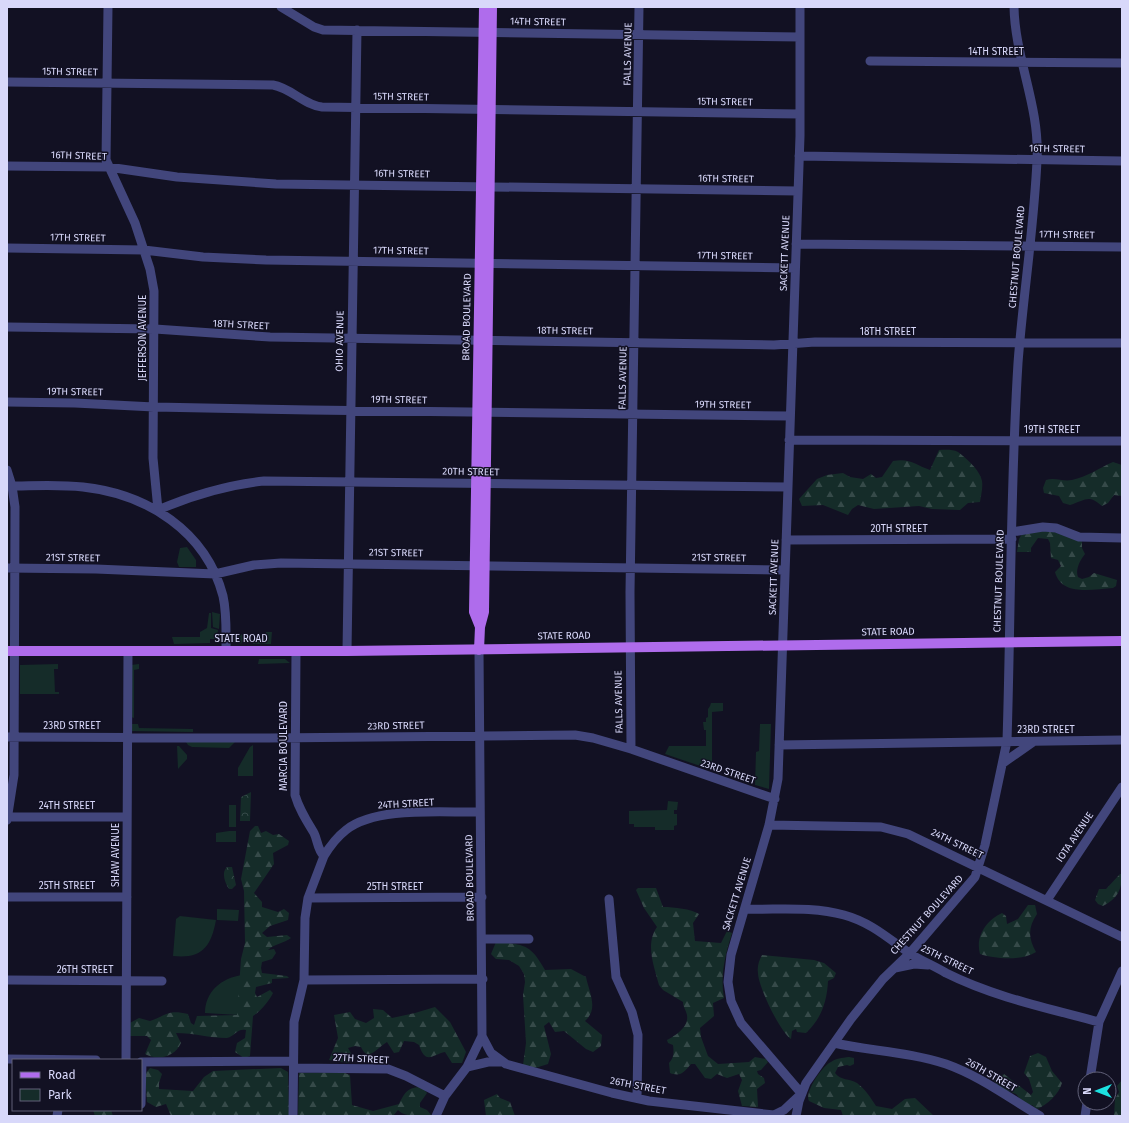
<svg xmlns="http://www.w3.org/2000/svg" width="1129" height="1123" viewBox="0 0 1129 1123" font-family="'Fira Sans',sans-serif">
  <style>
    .green { fill: #152c29 }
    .forest { fill: url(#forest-firs) }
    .park { fill: url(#park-crowns) }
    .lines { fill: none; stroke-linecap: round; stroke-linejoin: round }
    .minor { stroke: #42467c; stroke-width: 9 }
    .major { stroke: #af6cec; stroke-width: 10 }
    .labels { text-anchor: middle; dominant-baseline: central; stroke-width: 3; stroke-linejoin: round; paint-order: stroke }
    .street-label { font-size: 10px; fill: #d8d8fa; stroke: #121123 }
  </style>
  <defs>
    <pattern id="forest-firs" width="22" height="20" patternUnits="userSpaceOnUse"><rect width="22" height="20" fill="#152c29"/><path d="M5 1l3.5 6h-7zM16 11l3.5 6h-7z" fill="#364a49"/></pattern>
    <pattern id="park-crowns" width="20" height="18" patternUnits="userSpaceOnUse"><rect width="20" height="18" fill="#152c29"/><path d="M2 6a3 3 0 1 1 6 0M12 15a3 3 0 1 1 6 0" fill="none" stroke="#364a49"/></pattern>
  </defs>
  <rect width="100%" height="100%" fill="#121123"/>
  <path class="green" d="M187 547 196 560V567H179L177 562 180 548Z
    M212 612 220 614 219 629 213 627Z
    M209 613H211V628L218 630 217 639H210V643L174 644 172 637H200V632L207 628Z
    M266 632H272L271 644H253L252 641 243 640 241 644 232 639V634H241L247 639H265Z
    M259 659H285L290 663 258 664Z
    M58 664V669H54L55 692H59V694H20V665Z
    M139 664V669L134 670V718L131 717V665Z
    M711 703H723V711L712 712V770L665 754 669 746H706V730H704L703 722H706V718L708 717V709L710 706Z
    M130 724H138L139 728 193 729V732L130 731Z
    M760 724H771L769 789 755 785 756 752 759 751Z
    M186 742H235L229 748 192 747 188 745Z
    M253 745V776H238V768L250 747Z
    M177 746H179L187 755V759L178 769Z
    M668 801 678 802 677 810H674V814H677V825L674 826V830H655V827H634V824H629V811L667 810Z
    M229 805H236V827H229Z
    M229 831H236V842H216V833Z
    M217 909 239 910 238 921 217 920Z
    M180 916 216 920C211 947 202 959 173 956L176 919Z
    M242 975 241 1010 238 1015 205 1013C205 992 221 978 242 975Z"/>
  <path class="forest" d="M939 450C945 450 952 449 958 452 966 458 980 470 982 481 983 488 981 495 980 502L968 503 960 510 932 509 919 506 874 509 858 505 852 509 848 515 823 505 802 506 799 499 817 479 827 475 843 473 850 477 863 479 871 474 876 478 882 477 893 461C911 458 915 465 930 470Z
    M1113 462 1122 465V496L1114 495 1108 503 1102 506C1088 494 1086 500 1070 505L1063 503 1059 496 1044 493 1043 488 1046 480C1055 477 1063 482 1072 480 1087 477 1099 468 1113 462Z
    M1047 530 1082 540V548L1085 554C1080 560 1075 570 1078 577L1082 579 1089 577 1094 573 1117 580 1116 586 1113 588C1093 589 1062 597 1055 572L1061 566 1058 560 1051 558 1050 543 1048 539 1038 538 1031 548V552H1017L1019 539 1022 534Z
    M255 826H258L261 833 266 831 273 835 279 834 289 841 288 845 273 853 274 864 254 893 262 902V907L278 912 284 909 289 913 288 920 270 926 262 933 267 937 287 935 291 938C284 943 274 944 268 950L274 949 276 953 272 959 262 962 261 968 262 973 287 976 289 978 272 979V983L256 987 255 993 257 997 270 990 273 993C269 1001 261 1011 253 1016L250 1056 244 1058 235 1052 237 1043 245 1038 246 1030C237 1028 235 1036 227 1038 209 1038 194 1033 176 1033L181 1043C175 1057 158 1061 145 1054L151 1040 147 1036H129L128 1024 139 1018 150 1021C167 1015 168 1009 188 1014L191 1023 194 1025 197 1016 237 1015 241 959 245 943 244 891 241 879 250 831Z
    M1120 874H1122C1122 890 1117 899 1103 906L1098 904 1095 900 1099 889H1106Z
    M638 888H656L663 907C674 907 691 909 699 914L693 923 695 941 721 943 727 931 732 933C725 955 720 976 724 998L713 1003 714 1016 700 1028 701 1037 708 1056 718 1064 749 1062 755 1057 766 1059 768 1062 761 1070 757 1071 758 1074 764 1078 765 1083 757 1089 758 1107 742 1106 738 1091 742 1080 739 1074 727 1078 717 1074 711 1079 705 1078 695 1064H691C684 1072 681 1077 670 1073L669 1063C674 1058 674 1052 673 1045L668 1043 667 1040C676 1035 689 1027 687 1015 686 1010 683 1007 683 1002L663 990 659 985C654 966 645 944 657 927L644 908 636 890Z
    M1028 905H1035L1037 914C1028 927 1028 938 1036 952 1022 961 995 959 980 954 975 936 987 920 1002 913L1006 916 1007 924 1018 919Z
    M496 942C525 944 531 945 545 970L571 969 586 977C589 992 599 1009 585 1021L602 1035 601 1046 593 1052 586 1049 564 1031 555 1032 549 1022 544 1026 551 1054 548 1064 532 1069 523 1065 526 1043 523 995 525 982 524 974 519 966 509 960 496 959 491 954Z
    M762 955 814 960 824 963 836 973 834 978 828 981C827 1002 821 1019 806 1033L797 1032 796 1029 792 1031 791 1039C780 1032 758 986 758 973 757 966 759 961 762 955Z
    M435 1007 450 1022 466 1052 462 1063H452L445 1052C433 1054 426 1066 419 1045L414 1042 404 1041 399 1052 394 1053 387 1042C377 1048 368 1063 361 1047L355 1046 348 1048 353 1057 349 1063 329 1060 338 1038 334 1015 350 1012 355 1019 366 1023 374 1018 373 1009 383 1010 392 1018 415 1013Z
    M1038 1053 1046 1057 1052 1071 1062 1083C1059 1094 1047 1105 1037 1109L1032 1105 1027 1107 1016 1094 1000 1088 993 1080 1004 1074 1031 1095 1033 1092 1029 1079 1024 1073 1030 1056Z
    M849 1057 854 1058V1064L850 1066 847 1065 838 1067 835 1073C841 1081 849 1078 857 1083 865 1089 871 1098 876 1106L892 1109 905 1099 915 1098 934 1116H843L841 1110 824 1108 809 1101C804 1093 822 1066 831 1062 836 1058 842 1058 849 1057Z
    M150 1068 158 1070 162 1074 159 1083V1089L193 1091 204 1077 213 1071 281 1068 288 1072 289 1116H171L166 1104 156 1107 147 1102 145 1074Z
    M342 1072 350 1075 352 1105 373 1111 399 1104C405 1092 408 1087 422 1087L427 1093 420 1103V1107L427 1110 432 1116C421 1116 405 1118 398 1110L393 1116H298L299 1073Z
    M1122 1080V1116H1114L1115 1099 1119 1092 1117 1086Z
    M497 1094 500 1098 510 1102 515 1116H486L484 1100Z
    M93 1110H111L113 1116H95Z"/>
  <path class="park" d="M251 792 250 821H240L241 797Z
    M227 867H232L236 885 232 889H229C225 883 221 872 227 867Z"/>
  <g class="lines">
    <path class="minor" d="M108 7 106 160 135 223 150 269 154 291 153 458 158 510C193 495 226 485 264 481L788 487
      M281 7 314 27 323 30 800 37
      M800 7V136L778 779 769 825 731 955 728 982 731 1001 741 1023 801 1093
      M870 61 1122 63
      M7 82 273 85C291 88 304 105 322 107L800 114
      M799 156 1122 161
      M7 166 108 167 177 177 276 184 798 191
      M796 244 1122 247
      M7 248 144 250 203 257 266 260 795 268
      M7 327 155 329 270 337 774 345 815 342 1122 343
      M7 402 75 403 154 407 310 410 790 416
      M789 440 1122 441
      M7 470 12 486 15 507 14 775 7 820
      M7 486C32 486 58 484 83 487 147 494 206 531 223 596 227 614 226 633 226 651
      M1012 532 1043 527 1056 528 1079 537 1122 538
      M786 540 1012 539
      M7 568 96 569 215 574 254 565 281 563 785 570
      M347 651 357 30
      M7 737 269 738 575 735 593 738 631 749 775 799
      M779 745 1122 740
      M631 749 630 592 639 7
      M1003 763 1033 742
      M7 817H127
      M769 825 881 827 908 834 1122 937
      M324 856C330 846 337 837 346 830 376 806 443 813 480 812
      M7 897H127
      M308 898 482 897
      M609 899 616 977 632 1012 638 1035 637 1098
      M1047 900 1122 787
      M745 909C778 910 812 906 844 915 870 922 888 938 909 953 920 960 934 966 946 973 994 997 1047 1008 1099 1022
      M483 939H529
      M895 968 914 964 928 965
      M7 980 162 981
      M304 980 483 979
      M482 1036 491 1053 506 1064 612 1093 649 1101 774 1115 784 1110 800 1095
      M834 1043C871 1051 910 1052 946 1064 980 1076 1009 1098 1040 1116
      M7 1059 96 1060
      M126 1060 128 651
      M141 1062 293 1061
      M467 1067 488 1062H501
      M294 1068 388 1069 406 1076 445 1096
      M1090 1079 1099 1022 1122 971
      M141 1104 142 1062
      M57 1116 58 1110
      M293 1116 294 1022 304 980 305 918 308 898 324 856C317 849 318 841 314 833 306 820 299 809 295 795L296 651
      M436 1116 445 1096 467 1067 482 1036 479 650
      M796 1116 799 1101 806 1083 851 1019 883 979 910 953 975 877 985 845 1007 741C1011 615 1010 489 1018 363 1023 296 1034 228 1037 160 1040 106 1015 59 1014 7
      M1085 1116 1087 1103"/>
    <path class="major" d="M480 627 474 612 484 7
      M479 650 480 627 484 612 492 7
      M7 651H347L1122 641"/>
  </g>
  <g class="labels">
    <g class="street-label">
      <text transform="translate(538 22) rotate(1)">14TH STREET</text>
      <text x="996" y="52">14TH STREET</text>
      <text transform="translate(628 54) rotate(-89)">FALLS AVENUE</text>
      <text transform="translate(70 72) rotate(1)">15TH STREET</text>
      <text transform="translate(401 97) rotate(1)">15TH STREET</text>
      <text transform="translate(725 102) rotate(1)">15TH STREET</text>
      <text transform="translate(1057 149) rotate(1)">16TH STREET</text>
      <text transform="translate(79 156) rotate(2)">16TH STREET</text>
      <text transform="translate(402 174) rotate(1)">16TH STREET</text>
      <text transform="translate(726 179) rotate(1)">16TH STREET</text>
      <text transform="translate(1067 235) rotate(1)">17TH STREET</text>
      <text transform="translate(78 238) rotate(1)">17TH STREET</text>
      <text transform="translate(401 251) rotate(1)">17TH STREET</text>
      <text transform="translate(785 253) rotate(-88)">SACKETT AVENUE</text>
      <text transform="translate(725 256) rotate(1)">17TH STREET</text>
      <text transform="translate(1017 257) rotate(-85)">CHESTNUT BOULEVARD</text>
      <text transform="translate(467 317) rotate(-89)">BROAD BOULEVARD</text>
      <text transform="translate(241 325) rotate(3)">18TH STREET</text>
      <text transform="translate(565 331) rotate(1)">18TH STREET</text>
      <text x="888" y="332">18TH STREET</text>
      <text transform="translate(143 338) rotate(-90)">JEFFERSON AVENUE</text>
      <text transform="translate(340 341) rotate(-89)">OHIO AVENUE</text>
      <text transform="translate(623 378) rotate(-89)">FALLS AVENUE</text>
      <text transform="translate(75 392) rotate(1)">19TH STREET</text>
      <text transform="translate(399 400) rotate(1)">19TH STREET</text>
      <text transform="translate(723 405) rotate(1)">19TH STREET</text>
      <text x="1052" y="430">19TH STREET</text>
      <text transform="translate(471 472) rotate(1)">20TH STREET</text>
      <text x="899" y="529">20TH STREET</text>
      <text transform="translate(396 553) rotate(1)">21ST STREET</text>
      <text transform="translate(73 558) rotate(1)">21ST STREET</text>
      <text transform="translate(719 558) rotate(1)">21ST STREET</text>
      <text transform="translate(774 577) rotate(-88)">SACKETT AVENUE</text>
      <text transform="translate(999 581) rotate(-88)">CHESTNUT BOULEVARD</text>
      <text transform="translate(888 632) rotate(-1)">STATE ROAD</text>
      <text transform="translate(564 636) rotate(-1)">STATE ROAD</text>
      <text x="241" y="639">STATE ROAD</text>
      <text transform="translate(619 702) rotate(-91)">FALLS AVENUE</text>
      <text x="72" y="726">23RD STREET</text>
      <text transform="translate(396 726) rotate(-1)">23RD STREET</text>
      <text x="1046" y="730">23RD STREET</text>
      <text transform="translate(284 746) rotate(-90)">MARCIA BOULEVARD</text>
      <text transform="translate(728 772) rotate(19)">23RD STREET</text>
      <text transform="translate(406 804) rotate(-3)">24TH STREET</text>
      <text x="67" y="806">24TH STREET</text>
      <text transform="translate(1075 837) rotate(-56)">IOTA AVENUE</text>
      <text transform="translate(957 844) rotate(26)">24TH STREET</text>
      <text transform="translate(116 855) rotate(-90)">SHAW AVENUE</text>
      <text transform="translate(470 878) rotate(-91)">BROAD BOULEVARD</text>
      <text x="67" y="886">25TH STREET</text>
      <text x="395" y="887">25TH STREET</text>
      <text transform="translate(737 894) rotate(-73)">SACKETT AVENUE</text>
      <text transform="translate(927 915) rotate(-48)">CHESTNUT BOULEVARD</text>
      <text transform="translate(947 960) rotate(26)">25TH STREET</text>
      <text x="85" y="970">26TH STREET</text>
      <text transform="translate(361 1059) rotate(3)">27TH STREET</text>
      <text transform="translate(991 1075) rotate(30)">26TH STREET</text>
      <text transform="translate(638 1086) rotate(11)">26TH STREET</text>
    </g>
  </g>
  <rect width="1129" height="1123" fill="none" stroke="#d8d8fa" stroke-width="16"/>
  <rect x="12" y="1059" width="130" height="52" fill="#121123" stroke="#616179"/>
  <rect x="20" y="1072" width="20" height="6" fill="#af6cec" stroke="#616179"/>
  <text x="48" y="1079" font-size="12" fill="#d8d8fa">Road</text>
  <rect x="20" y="1089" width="20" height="12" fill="#152c29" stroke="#616179"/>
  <text x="48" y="1099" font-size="12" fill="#d8d8fa">Park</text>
  <g transform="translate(1097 1091) rotate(270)"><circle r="19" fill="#121123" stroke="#616179"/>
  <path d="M0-3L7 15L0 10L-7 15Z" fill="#1de1e1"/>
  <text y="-6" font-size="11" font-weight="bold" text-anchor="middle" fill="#d8d8fa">N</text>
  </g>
</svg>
